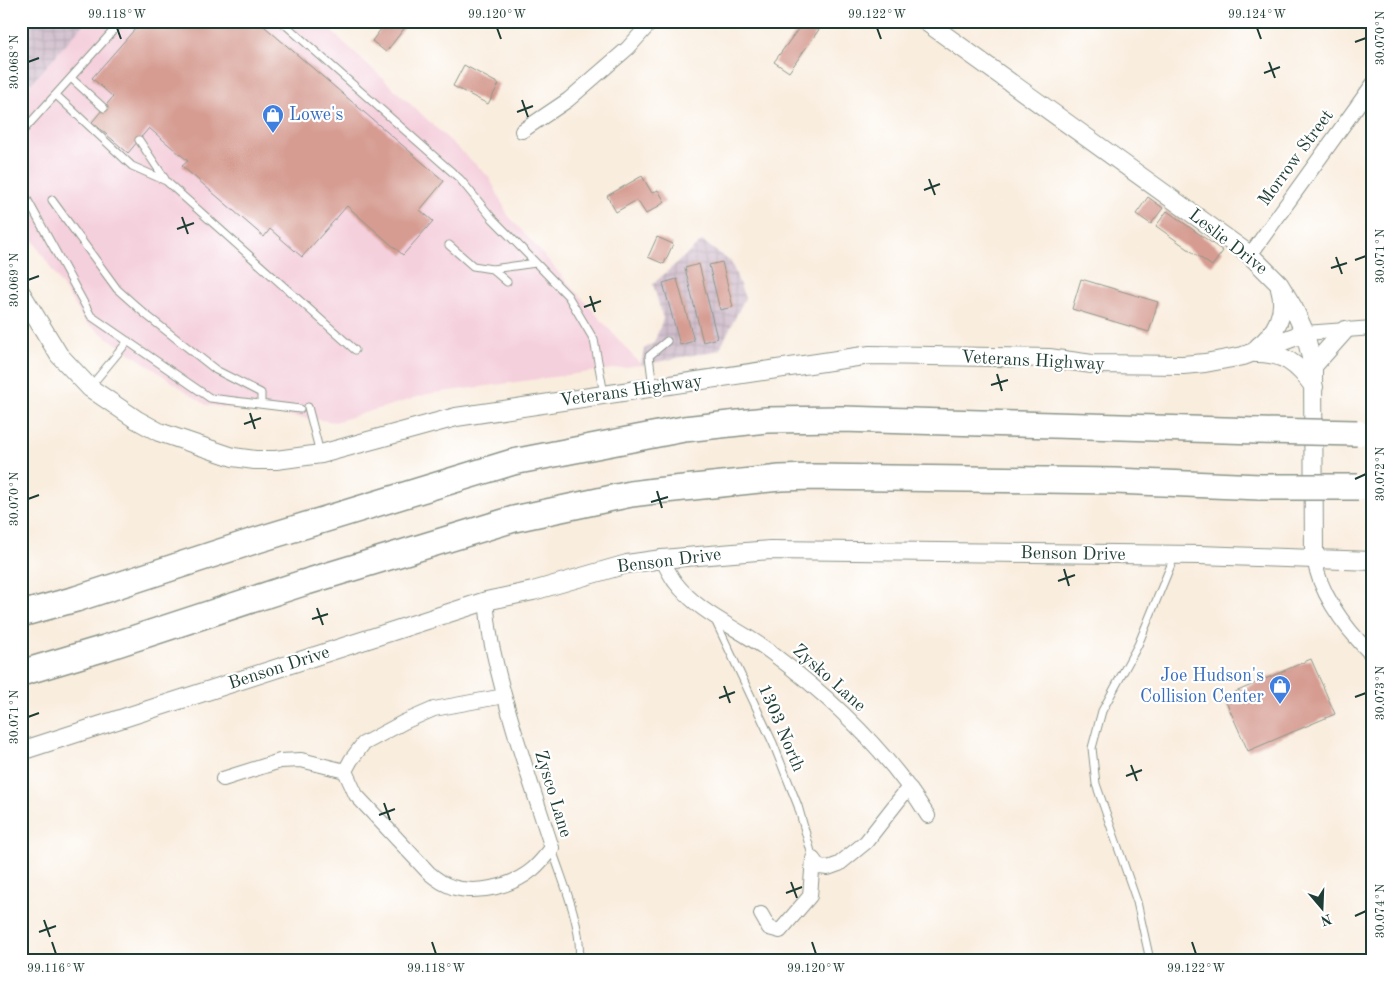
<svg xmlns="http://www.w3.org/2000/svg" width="1394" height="981" viewBox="0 0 1394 981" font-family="'Old Standard TT',serif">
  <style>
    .built { fill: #f4cfdc }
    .industrial { fill: url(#industrial-grid) }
    .building { fill: #d69c92 }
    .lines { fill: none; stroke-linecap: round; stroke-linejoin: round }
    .service-casing { stroke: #8c9589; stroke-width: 9 }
    .minor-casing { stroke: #8c9589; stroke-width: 16 }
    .tertiary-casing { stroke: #8c9589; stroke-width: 20 }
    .motorway-casing { stroke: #8c9589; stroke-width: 28 }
    .service { stroke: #fff; stroke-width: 7 }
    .minor { stroke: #fff; stroke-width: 14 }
    .tertiary { stroke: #fff; stroke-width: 18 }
    .motorway { stroke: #fff; stroke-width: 25 }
    .motorway-bridge-casing { stroke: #8c9589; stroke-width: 28; stroke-linecap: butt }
    .motorway-bridge { stroke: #fff; stroke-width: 25 }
    .ticks { fill: none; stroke: #1f3d34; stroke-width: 2 }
    .labels { text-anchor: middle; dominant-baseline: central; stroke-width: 4.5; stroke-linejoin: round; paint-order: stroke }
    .shop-label { font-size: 18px; fill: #366cbe; stroke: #fff; text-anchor: start }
    .street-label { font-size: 18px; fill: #1f3d34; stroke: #fff }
    .neatline { fill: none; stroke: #1f3d34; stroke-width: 2 }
    .ticks-label { font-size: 12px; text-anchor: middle; fill: #1f3d34 }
  </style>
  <defs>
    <pattern id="industrial-grid" width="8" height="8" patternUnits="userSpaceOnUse" patternTransform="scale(1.25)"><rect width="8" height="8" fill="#d0bdcc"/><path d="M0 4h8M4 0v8" fill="none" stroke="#b2a3b0"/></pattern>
  </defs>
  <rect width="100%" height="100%" fill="#fff"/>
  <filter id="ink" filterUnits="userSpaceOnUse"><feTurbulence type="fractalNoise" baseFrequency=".02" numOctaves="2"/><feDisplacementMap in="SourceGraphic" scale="10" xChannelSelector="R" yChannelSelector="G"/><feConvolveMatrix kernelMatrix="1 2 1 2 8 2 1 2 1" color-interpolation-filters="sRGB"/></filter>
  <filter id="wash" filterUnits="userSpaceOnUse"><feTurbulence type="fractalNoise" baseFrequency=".0096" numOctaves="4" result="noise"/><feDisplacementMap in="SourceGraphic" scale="20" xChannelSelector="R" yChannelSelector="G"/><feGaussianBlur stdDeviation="1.12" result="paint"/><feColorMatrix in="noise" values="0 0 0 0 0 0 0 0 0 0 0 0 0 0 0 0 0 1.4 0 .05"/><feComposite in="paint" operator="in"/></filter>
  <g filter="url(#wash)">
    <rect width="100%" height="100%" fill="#f9edde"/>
    <path class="built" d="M86 21H321L489 177 508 215 641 365 428 394 335 422 206 405 86 323 34 242 21 216V95Z"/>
    <path class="industrial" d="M21 21H86L31 84 21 74Z
      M702 241 731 262 745 298 719 350 641 365 644 349 654 343 663 319 653 284Z"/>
    <g id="blocks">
      <path class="building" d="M142 21H258L444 181 420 210 433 221 403 255 347 206 302 257 270 229 264 237 182 166 188 161 149 128 128 153 92 122 113 97 92 78Z
        M387 21H410L386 52 372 41Z
        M804 21H825L789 72 774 62Z
        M464 65 499 84 488 104 453 86Z
        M642 176 652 193 658 190 665 202 646 214 637 200 616 212 607 196Z
        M1148 197 1163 208 1151 224 1136 214Z
        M1167 211 1223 251 1212 266 1156 226Z
        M657 237 673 244 664 264 648 257Z
        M722 262 733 307 720 310 709 265Z
        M699 264 717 338 703 342 685 268Z
        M677 279 694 341 680 345 663 283Z
        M1081 279 1158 302 1149 332 1072 309Z
        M1311 659 1335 714 1248 751 1224 697Z"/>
    </g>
  </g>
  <g filter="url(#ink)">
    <use href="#blocks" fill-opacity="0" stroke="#8c9589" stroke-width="1"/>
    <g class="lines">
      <g class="service-casing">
        <path id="service" d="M281 21 460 179 492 218 536 263 492 269 473 266 449 245
          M71 78 104 108
          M56 95 132 166 166 181 355 350
          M21 133 122 21
          M139 140 165 179
          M21 188 91 316 210 398 300 409
          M52 200 117 289 145 314 216 370 261 393V404
          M536 263 568 296 594 340 604 394
          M492 269 507 282
          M90 387 128 341
          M653 387 649 356 667 341
          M308 407 320 453
          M716 622 773 743 798 806 813 859
          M552 849C562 880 583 927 579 960
          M1150 960 1137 902 1096 784 1092 748 1102 711 1138 645 1175 555"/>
      </g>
      <g class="minor-casing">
        <path id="minor" d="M522 131 568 100 628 48 652 21
          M1250 255 1373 84
          M1305 333 1373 328
          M1314 558C1320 596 1346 629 1373 656
          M662 559C666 567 670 575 675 582 700 615 741 629 773 654 831 698 890 754 928 816
          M345 771 356 795 429 873C436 879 443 884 452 887 478 895 513 886 533 869 540 863 546 855 552 848 531 783 508 718 493 650 489 634 488 617 486 601
          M345 771 351 760 363 744 404 722 434 709 504 696
          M223 779 280 761 301 760 345 771
          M813 859 819 867 828 868 839 864 866 842 909 787
          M761 914 769 928 780 931 810 896 813 859"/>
      </g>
      <g class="tertiary-casing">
        <path id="tertiary" d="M925 21 1250 255 1279 284 1294 309 1305 333 1313 366 1314 558
          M21 293 59 355 90 388 137 420 159 432 233 457 255 460H276L321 454 456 417 870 355 1049 358 1092 364 1183 365 1205 363 1243 356 1305 333
          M1258 347C1276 333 1287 312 1280 289
          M1255 353C1283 352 1298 364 1314 387
          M1313 366 1345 330
          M21 751 486 601 533 591 627 564 662 559 770 550 1199 555 1373 561"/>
      </g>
      <g class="motorway-casing">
        <path id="motorway" d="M21 614 76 599 254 541 513 462 684 429 766 420 842 419 1258 431
          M21 673 105 648 303 583 514 519 631 494 655 491 780 478 813 477 1115 481 1260 487"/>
      </g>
      <use href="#service" class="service"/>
      <use href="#minor" class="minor"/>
      <use href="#tertiary" class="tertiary"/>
      <use href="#motorway" class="motorway"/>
      <g class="motorway-bridge-casing">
        <path id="motorway-bridge" d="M1258 431 1357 433
          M1260 487H1358"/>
      </g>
      <use href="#motorway-bridge" class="motorway-bridge"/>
    </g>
  </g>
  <path class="ticks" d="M117 28 121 39M497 28 501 39M877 28 881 39M1257 28 1261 39M1355 42 1366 38M28 62 39 58M1269 62 1275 78M1264 73 1280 67M522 100 528 117M517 112 533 106M929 179 935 195M924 190 940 184M182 217 188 234M177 229 194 223M1336 257 1342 274M1355 260 1366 256M1331 268 1347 263M28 280 39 276M590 296 595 312M584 307 601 301M997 374 1002 391M991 385 1008 380M250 413 255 429M244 424 261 418M1355 479 1366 474M657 491 662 508M28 499 39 495M651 502 668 497M1064 569 1069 586M1058 581 1075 575M317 608 323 625M312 619 328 614M724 686 730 703M1355 697 1366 693M719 698 735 692M28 717 39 713M1131 765 1137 781M1126 776 1142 770M384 803 390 820M379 815 395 809M791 882 797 898M786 893 802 887M1355 916 1366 911M44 920 50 937M39 932 56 926M52 942 56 954M432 942 436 954M812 942 816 954M1192 942 1196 954"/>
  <defs>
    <g id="shop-pin" transform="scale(1.125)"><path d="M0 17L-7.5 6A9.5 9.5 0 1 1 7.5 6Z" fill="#3f7fe0" stroke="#fff"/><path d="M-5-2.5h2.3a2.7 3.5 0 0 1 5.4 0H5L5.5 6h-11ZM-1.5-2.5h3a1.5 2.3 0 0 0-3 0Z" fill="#fff"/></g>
  </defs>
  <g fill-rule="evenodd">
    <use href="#shop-pin" x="273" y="115"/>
    <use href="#shop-pin" x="1280" y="686"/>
  </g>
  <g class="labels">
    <g class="shop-label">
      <text x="289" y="115">Lowe's</text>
      <text x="1264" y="676" text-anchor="end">Joe Hudson's<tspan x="1264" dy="21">Collision Center</tspan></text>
    </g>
    <g class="street-label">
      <text transform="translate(1296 158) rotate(-54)">Morrow Street</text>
      <text transform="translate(1228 242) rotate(38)">Leslie Drive</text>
      <text transform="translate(1033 361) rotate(3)">Veterans Highway</text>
      <text transform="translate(631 391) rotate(-8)">Veterans Highway</text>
      <text transform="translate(1073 554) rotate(1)">Benson Drive</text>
      <text transform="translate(669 561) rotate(-7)">Benson Drive</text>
      <text transform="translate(279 668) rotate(-18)">Benson Drive</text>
      <text transform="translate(829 678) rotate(42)">Zysko Lane</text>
      <text transform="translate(781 728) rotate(67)">1303 North</text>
      <text transform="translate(553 794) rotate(73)">Zysco Lane</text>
    </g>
  </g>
  <rect width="1394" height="981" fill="none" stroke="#fff" stroke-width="55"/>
  <g transform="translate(1322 908) rotate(161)" stroke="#ffffff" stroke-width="4" paint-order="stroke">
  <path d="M0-4L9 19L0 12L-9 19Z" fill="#1f3d34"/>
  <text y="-8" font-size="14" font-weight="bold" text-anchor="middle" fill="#1f3d34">N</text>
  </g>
  <rect x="28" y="28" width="1338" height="926" class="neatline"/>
  <g class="ticks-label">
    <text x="117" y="18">99.118°W</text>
    <text x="497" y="18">99.120°W</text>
    <text x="877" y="18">99.122°W</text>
    <text x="1257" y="18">99.124°W</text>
    <text transform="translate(1380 38) rotate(-90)" y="4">30.070°N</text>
    <text transform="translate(14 62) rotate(-90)" y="4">30.068°N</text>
    <text transform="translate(1380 256) rotate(-90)" y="4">30.071°N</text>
    <text transform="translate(14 280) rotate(-90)" y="4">30.069°N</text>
    <text transform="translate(1380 474) rotate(-90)" y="4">30.072°N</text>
    <text transform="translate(14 499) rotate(-90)" y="4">30.070°N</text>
    <text transform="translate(1380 693) rotate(-90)" y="4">30.073°N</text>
    <text transform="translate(14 717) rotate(-90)" y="4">30.071°N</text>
    <text transform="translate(1380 911) rotate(-90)" y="4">30.074°N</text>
    <text x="56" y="972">99.116°W</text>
    <text x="436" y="972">99.118°W</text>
    <text x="816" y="972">99.120°W</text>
    <text x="1196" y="972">99.122°W</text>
  </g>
</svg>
